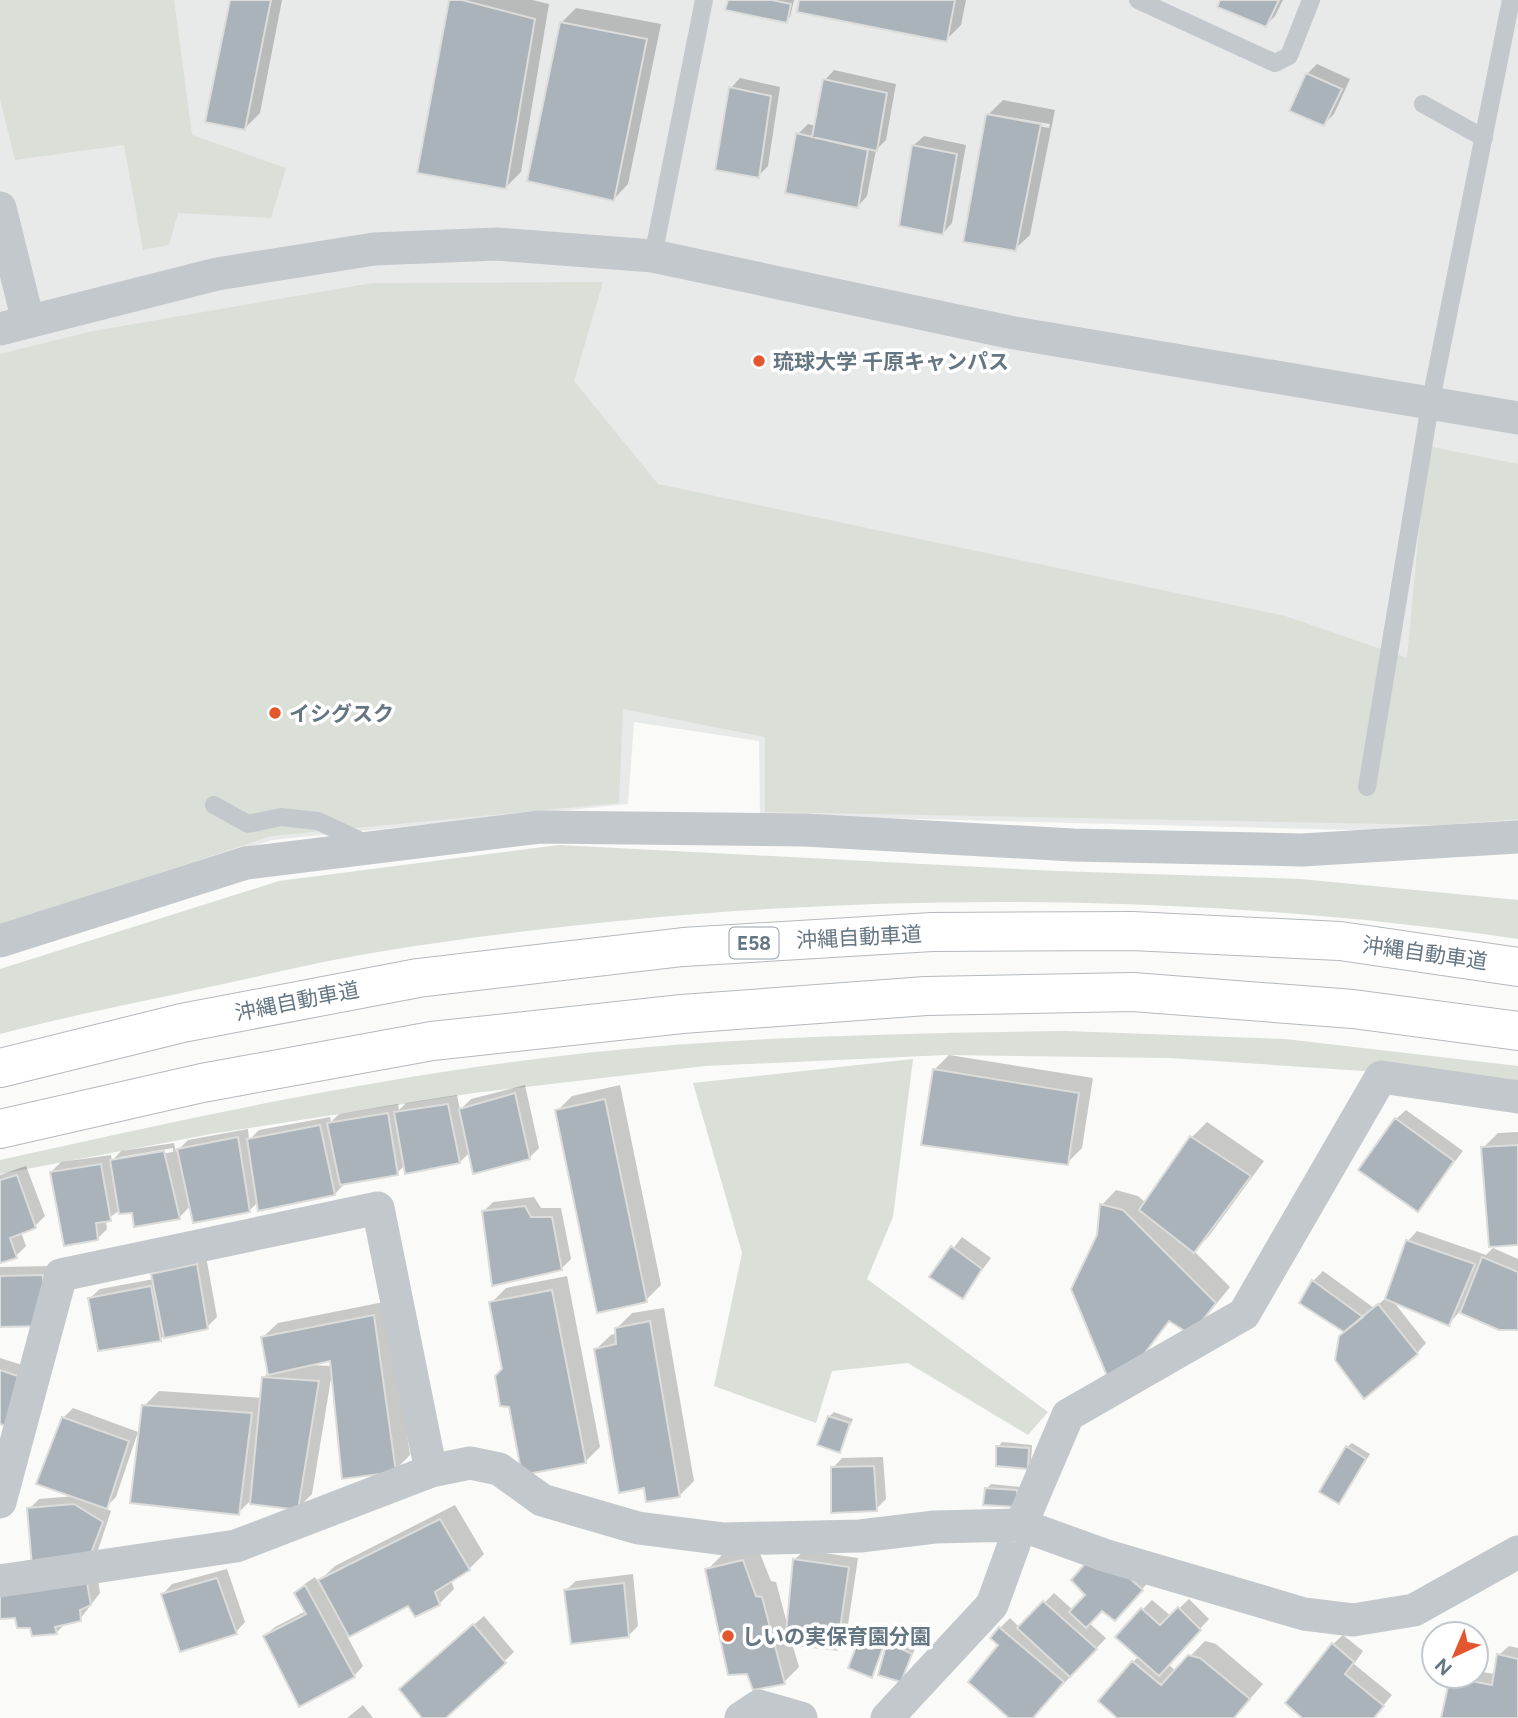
<svg xmlns="http://www.w3.org/2000/svg" width="1518" height="1718" viewBox="0 0 1518 1718" font-family="Figtree,'Noto Sans JP',sans-serif">
  <style>
    .built { fill: #e8e9e9 }
    .green { fill: #dadfd7 }
    .shadow { fill: #0003; fill-rule: evenodd }
    .building { fill: #aab3b9; stroke: #dcdcda; stroke-width: 2 }
    .lines { fill: none; stroke-linecap: round; stroke-linejoin: round }
    .highway-casing { stroke: #b4b9bd; stroke-width: 40 }
    .lane { stroke: #c3c8cc; stroke-width: 18 }
    .street { stroke: #c3c8cc; stroke-width: 33 }
    .highway { stroke: #fff; stroke-width: 38 }
    .poi-dot { fill: #e4572e; stroke: #fff; stroke-width: 2.5 }
    .labels { text-anchor: middle; dominant-baseline: central; stroke-width: 7; stroke-linejoin: round; paint-order: stroke }
    .shield { fill: #fff; stroke: #939fa8; stroke-width: 2 }
    .shield-label { font-size: 19px; font-weight: bold; fill: #657683 }
    .poi-label { font-size: 21px; font-weight: bold; fill: #657683; stroke: #fff; text-anchor: start }
    .street-label { font-size: 21px; fill: #657683; stroke: #fff }
  </style>
  <rect width="100%" height="100%" fill="#fafaf8"/>
  <path class="built" d="M0 0H1518V825L1432 832 760 815 759 741 634 722 628 804 272 840 0 930Z"/>
  <path class="green" d="M0 0H174L192 135 286 168 271 218 178 213 169 245 143 250 124 145 15 160 0 99Z
    M603 282 574 381 658 484 1285 616 1407 658 1427 446 1518 464V819L1441 825 765 812V737L623 709 619 803 271 836 0 926V354L93 331 372 283Z
    M559 845 1056 871 1301 879 1518 900V939C1143 884 757 892 384 951 320 961 258 977 195 990 130 1004 64 1017 0 1034V969L279 881Z
    M1065 1031 1285 1039 1518 1066V1089L1423 1075 1170 1058 945 1055 705 1066 474 1093 211 1134 0 1174V1160C196 1116 395 1073 595 1052 752 1036 908 1033 1065 1031Z
    M913 1059 893 1217 867 1279 1048 1412 1028 1435 908 1363 832 1371 816 1423 714 1386 742 1253 693 1083Z"/>
  <path class="shadow" d="M231 0H282L260 113 245 128Z
    M451 0H532L549 4 521 172 506 187Z
    M730 0H794L790 17 786 21Z
    M801 0H966L961 25 946 40Z
    M1222 0H1283L1275 16 1266 25Z
    M576 8 661 24 628 184 614 199 561 23Z
    M1317 64 1350 79 1334 114 1324 124 1307 74Z
    M834 70 896 84 886 140 876 150 867 196 858 206 798 134 808 124 816 126 825 80Z
    M740 78 780 87 768 166 758 176 731 88Z
    M1003 100 1055 110 1030 235 1015 249 988 115ZM997 115 1050 124 1049 128 997 118Z
    M924 136 966 145 952 223 943 233 914 145Z
    M949 1055 1093 1078 1082 1148 1067 1163 934 1070Z
    M525 1085 539 1148 529 1158 470 1152 460 1162 405 1165 397 1173 344 1184 335 1194 258 1202 249 1211 191 1205 179 1218 120 1210 106 1220 107 1229 97 1239 51 1172 61 1162 111 1155 112 1161 121 1151 174 1143 176 1152 188 1140 248 1129 249 1140 259 1130 330 1117 331 1122 339 1114 398 1104 399 1110 406 1103 457 1095 460 1110 471 1099ZM173 1148V1152L120 1160V1157Z
    M620 1085 661 1285 646 1300 557 1111 572 1096Z
    M1406 1110 1463 1151 1418 1210 1396 1119Z
    M1207 1122 1264 1161 1209 1236 1194 1251 1230 1287 1205 1318 1171 1320 1143 1353 1099 1236 1102 1205 1116 1190 1138 1196 1146 1203 1192 1137Z
    M1518 1132V1243L1483 1148 1498 1133Z
    M26 1166 45 1216 35 1226 21 1232 26 1246 16 1256 0 1261V1175Z
    M534 1197 541 1208H561L571 1259 561 1269 483 1212 493 1202Z
    M1417 1231 1486 1255 1493 1248 1518 1259V1329L1500 1328 1460 1311 1449 1324 1393 1301 1426 1343 1417 1353 1346 1331 1313 1281 1323 1271 1374 1308 1387 1297 1408 1241Z
    M962 1237 991 1258 962 1297 932 1276Z
    M206 1256 217 1317 207 1327 165 1334 160 1340 90 1298 100 1289 154 1279 153 1274 163 1265Z
    M52 1266V1315L0 1325V1267Z
    M567 1276 600 1447 585 1462 504 1369 491 1303 506 1288Z
    M389 1301 410 1455 395 1470 332 1373 312 1494 297 1509 249 1502 238 1513 144 1406 159 1391 262 1398 263 1378 269 1372 263 1337 278 1323ZM332 1359V1366L309 1365Z
    M664 1308 694 1481 679 1496 645 1486 596 1349 611 1335 617 1333V1328L632 1313Z
    M0 1358 35 1369 0 1422Z
    M73 1408 138 1432 116 1497 105 1508 111 1511 98 1550 88 1560 29 1509 39 1499 75 1496 63 1418Z
    M834 1412 853 1419 840 1451 829 1417Z
    M1002 1442 1032 1445 1031 1462 1027 1467 998 1447Z
    M1352 1443 1370 1454 1339 1502 1347 1447Z
    M883 1457 886 1499 876 1509 833 1468 842 1458Z
    M991 1484 1021 1487V1501L987 1488Z
    M455 1505 484 1554 469 1569 451 1580 454 1589 439 1604H409L347 1636 363 1666 354 1676 265 1636 275 1627 306 1611 296 1593 306 1583 315 1577 318 1582 335 1566Z
    M757 1546 771 1581 776 1582 788 1627 795 1559 805 1550 858 1558 846 1638 837 1648 792 1643 799 1667 784 1682 707 1570 722 1555Z
    M96 1568 100 1593 80 1619 66 1623 57 1632 33 1634 31 1627 17 1616 0 1617Z
    M227 1569 245 1622 236 1632 163 1594 172 1584Z
    M633 1574 638 1626 628 1636 566 1590 576 1581Z
    M1151 1579 1125 1609H1102L1089 1623 1106 1638 1032 1718H1011L1000 1628 1010 1618 1020 1628 1054 1593 1073 1610 1087 1595 1073 1580Z
    M1189 1599 1209 1619 1168 1664 1176 1671 1205 1641 1216 1644 1263 1684 1233 1718H1120L1133 1662 1139 1656 1142 1610 1152 1600 1171 1616Z
    M484 1616 514 1652 444 1718H424L411 1679Z
    M869 1624 889 1634 871 1676 850 1667Z
    M1343 1635 1363 1651 1354 1664 1392 1695 1373 1718H1304L1333 1644Z
    M893 1639 915 1649 901 1680 886 1646Z
    M1509 1646 1518 1648V1718H1443L1452 1678 1476 1676V1671L1495 1674 1499 1655Z
    M363 1705 373 1718H347Z"/>
  <path class="building" d="M230 0H271L245 130 205 122Z
    M449 0H462L535 19 506 189 417 173Z
    M728 0H772L791 4 787 23 725 10Z
    M799 0H955L947 42 797 12Z
    M1220 0H1279L1266 27 1217 7Z
    M560 22 647 39 614 201 527 181Z
    M1306 73 1342 89 1324 126 1289 111Z
    M823 79 887 93 877 151 812 137Z
    M729 87 771 96 759 178 715 170Z
    M986 114 1041 124 1016 251 963 242Z
    M796 133 868 150 858 208 785 193Z
    M912 145 957 154 943 235 899 226Z
    M933 1069 1079 1093 1068 1165 921 1145Z
    M515 1093 530 1159 473 1174 459 1109Z
    M605 1099 647 1302 597 1313 555 1110Z
    M448 1104 460 1163 405 1174 394 1112Z
    M388 1113 398 1175 340 1185 327 1123Z
    M1395 1118 1454 1161 1418 1212 1358 1170Z
    M320 1125 335 1195 258 1211 247 1139Z
    M1190 1136 1251 1176 1194 1253 1139 1210Z
    M238 1137 250 1212 193 1223 177 1149Z
    M1518 1145V1245L1489 1247 1481 1147Z
    M164 1151 180 1219 134 1227 132 1213 119 1214 110 1160Z
    M101 1164 111 1221 96 1223 98 1240 64 1246 50 1172Z
    M17 1175 36 1228 10 1238 17 1258 0 1263V1180Z
    M1100 1204 1123 1210 1216 1303 1191 1335 1169 1321 1144 1354 1107 1376 1071 1289 1097 1235Z
    M525 1206 531 1217H552L562 1270 492 1286 482 1211Z
    M1406 1240 1475 1264 1449 1326 1385 1299Z
    M951 1246 982 1269 963 1299 929 1277Z
    M1482 1257 1518 1272V1330H1499L1460 1313Z
    M197 1264 208 1329 164 1338 151 1274Z
    M43 1275V1326L0 1327V1276Z
    M1312 1280 1363 1317 1344 1332 1299 1303Z
    M151 1286 161 1341 98 1351 88 1298Z
    M552 1290 586 1463 522 1475 509 1407 500 1406 495 1376 502 1369 489 1302Z
    M1378 1304 1418 1354 1364 1399 1335 1360 1339 1336Z
    M374 1315 396 1472 342 1479 330 1361 268 1375 261 1337Z
    M650 1321 680 1497 646 1502 644 1488 619 1493 594 1349 616 1344 615 1328Z
    M0 1370 26 1379 11 1428 0 1424Z
    M262 1377 319 1381 298 1510 250 1504Z
    M142 1405 252 1413 239 1515 130 1503Z
    M828 1416 850 1423 840 1453 817 1445Z
    M62 1417 129 1441 107 1509 36 1484Z
    M996 1446 1029 1448 1028 1469 996 1466Z
    M1346 1446 1366 1459 1339 1504 1319 1492Z
    M874 1466 877 1511 831 1513V1467Z
    M985 1488 1017 1490 1018 1507 983 1505Z
    M74 1504 103 1522 88 1561 32 1566 27 1508Z
    M440 1519 470 1570 435 1592 440 1605 415 1617 408 1606 349 1637 318 1580Z
    M793 1559 849 1567 837 1650 785 1644Z
    M1089 1559 1109 1560 1143 1590 1115 1621 1102 1611 1086 1628 1069 1612 1085 1595 1071 1580Z
    M743 1560 756 1596 762 1597 785 1684 753 1690 747 1674 728 1675 705 1569Z
    M86 1577 91 1605 80 1610 81 1621 55 1627 57 1634 32 1636 30 1628H17L15 1618 0 1619V1590Z
    M217 1578 237 1634 180 1652 161 1594Z
    M624 1583 629 1637 571 1644 564 1590Z
    M305 1585 355 1677 299 1707 263 1636 306 1614 294 1593Z
    M1043 1601 1097 1649 1070 1677 1017 1628Z
    M1178 1607 1201 1630 1159 1676 1115 1637 1141 1608 1160 1625Z
    M473 1624 506 1663 446 1718H422L399 1689Z
    M999 1627 1064 1682 1033 1718H1009L968 1682 998 1645 990 1638Z
    M863 1628 886 1639 872 1678 848 1668Z
    M887 1642 912 1654 901 1682 878 1675Z
    M1332 1643 1354 1662 1345 1674 1384 1706 1374 1718H1302L1285 1703Z
    M1497 1654 1518 1659V1718H1441L1450 1677 1492 1685Z
    M1188 1655 1200 1658 1250 1699 1234 1718H1117L1098 1701 1132 1661 1161 1685Z"/>
  <g class="lines">
    <g class="highway-casing">
      <path id="highway" d="M0 1068 182 1023 418 978 683 947 932 932 1132 931 1340 941 1518 967
        M0 1129 202 1083 432 1041 682 1014 926 996 1133 992 1353 1009 1518 1031"/>
    </g>
    <path class="lane" d="M1138 0 1275 63 1289 56 1311 0
      M1423 104 1484 138
      M653 256 704 0
      M1367 787 1430 405 1511 0
      M214 805 248 824 281 817 318 821 367 844"/>
    <path class="street" d="M0 208 28 321
      M0 329 217 274 374 249 497 244 653 256 1009 332 1518 418
      M0 941 246 863 540 827 805 830 1073 845 1302 850 1518 837
      M0 1502 61 1275 378 1208 431 1471
      M0 1581 236 1546 431 1471 470 1463 499 1469 542 1500 638 1528 724 1539 860 1536 935 1527 1021 1525 1104 1555 1304 1614 1353 1620 1414 1610 1518 1552
      M741 1718 759 1706 801 1718
      M887 1718 992 1605 1021 1525 1068 1415 1244 1314 1381 1077 1518 1097"/>
    <use href="#highway" class="highway"/>
  </g>
  <g class="poi-dot">
    <circle cx="759" cy="361" r="7"/>
    <circle cx="275" cy="713" r="7"/>
    <circle cx="728" cy="1636" r="7"/>
  </g>
  <g class="labels">
    <rect class="shield" x="729.5" y="927.5" width="49" height="31" rx="5"/>
    <g class="shield-label">
      <text x="754" y="943">E58</text>
    </g>
    <g class="poi-label">
      <text x="773" y="361">琉球大学 千原キャンパス</text>
      <text x="289" y="713">イシグスク</text>
      <text x="742" y="1636">しいの実保育園分園</text>
    </g>
    <g class="street-label">
      <text transform="translate(859 937) rotate(-3)">沖縄自動車道</text>
      <text transform="translate(1425 953) rotate(8)">沖縄自動車道</text>
      <text transform="translate(297 1001) rotate(-11)">沖縄自動車道</text>
    </g>
  </g>
  <g transform="translate(1455 1655) rotate(224)"><circle r="33" fill="#ffffff" stroke="#c1c8cd" stroke-width="2"/>
  <path d="M0-5L12 26L0 18L-12 26Z" fill="#e4572e"/>
  <text y="-10" font-size="19" font-weight="bold" text-anchor="middle" fill="#657683">N</text>
  </g>
</svg>
